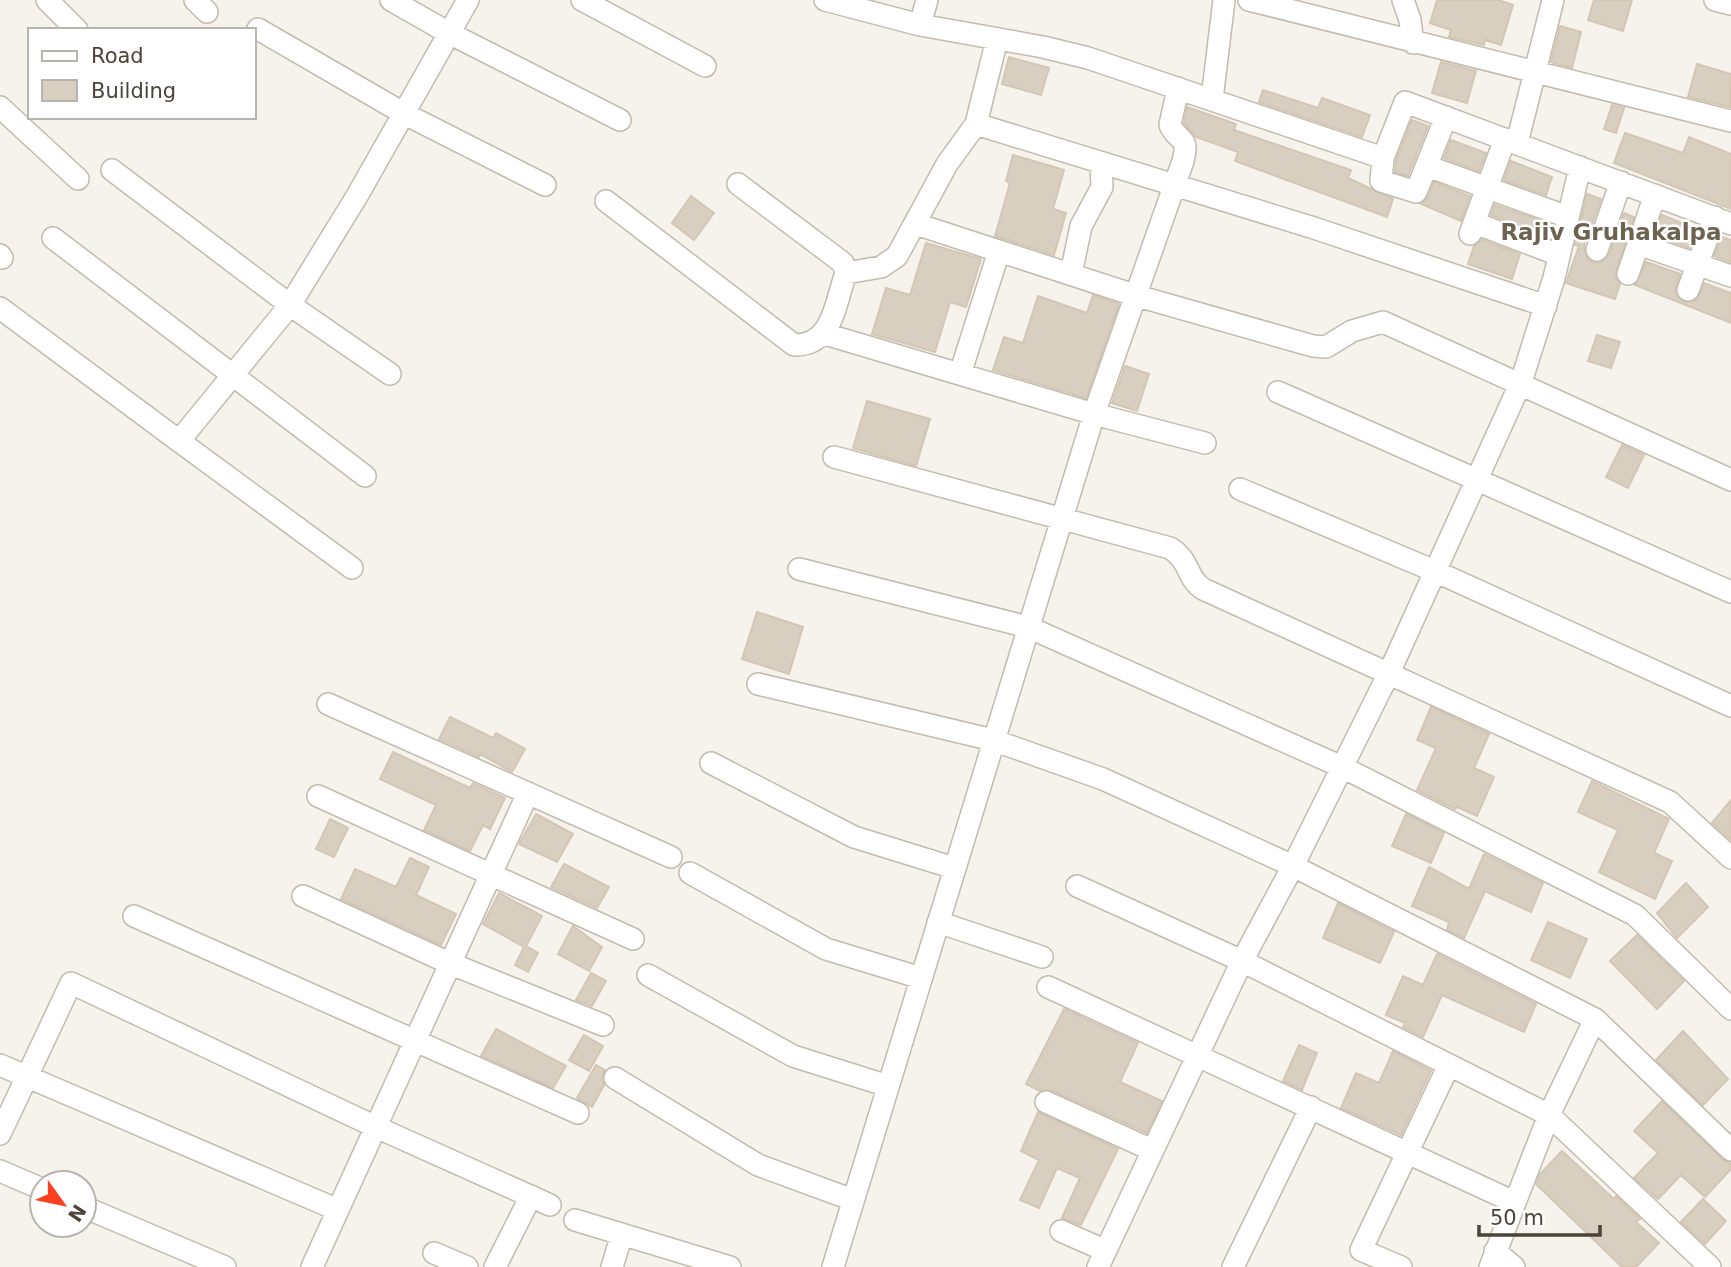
<svg xmlns="http://www.w3.org/2000/svg" width="1731" height="1267" viewBox="0 0 1731 1267" font-family="'DejaVu Sans',sans-serif">
  <style>
    .building { fill: #d8cfc1; stroke: #d3c7b4; stroke-width: 2 }
    .lines { fill: none; stroke-linecap: round; stroke-linejoin: round }
    .minor-casing { stroke: #c2bbae; stroke-width: 24 }
    .minor { stroke: #fff; stroke-width: 21 }
    .labels { text-anchor: middle; dominant-baseline: central; stroke-width: 5; stroke-linejoin: round; paint-order: stroke }
    .neighbourhood-label { font-size: 23px; font-weight: bold; fill: #6e6250; stroke: #fff }
  </style>
  <rect width="100%" height="100%" fill="#f6f3ec"/>
  <path class="building" d="M1437 0H1498L1513 5 1501 45 1485 40 1484 45 1449 37 1451 30 1430 23Z
    M1594 0H1632L1623 31 1588 20Z
    M1560 26 1581 32 1572 68 1551 62Z
    M1009 57 1049 68 1041 95 1002 84Z
    M1441 62 1476 71 1467 103 1432 93Z
    M1697 64 1731 74 1730 107 1688 97Z
    M1263 90 1318 108 1322 98 1370 115 1362 137 1259 102Z
    M1612 105 1624 108 1616 133 1604 129Z
    M1187 107 1236 124 1234 130 1351 170 1348 178 1393 199 1387 217 1235 161 1238 152 1196 137 1184 123Z
    M1412 120 1428 126 1408 176 1395 172 1396 161Z
    M1625 133 1683 153 1689 137 1731 154V209L1614 163Z
    M1451 140 1486 153 1479 171 1444 158Z
    M1013 155 1064 170 1053 209 1066 213 1054 255 995 236 1010 183 1006 181Z
    M1511 161 1552 177 1546 195 1504 180Z
    M1434 182 1470 196 1461 221 1421 204 1428 197Z
    M1587 194 1601 199 1584 246 1587 258 1592 262 1600 263 1609 255 1624 213 1634 217 1616 270 1615 277 1620 284 1615 299 1566 283 1579 246 1575 245Z
    M691 196 714 213 694 240 672 223Z
    M1495 205 1539 220 1535 232 1491 215Z
    M1662 215 1697 229 1690 248 1655 236Z
    M1722 237 1731 240V262L1714 256Z
    M1482 240 1520 254 1512 279 1468 264 1474 246Z
    M926 243 981 259 966 307 950 302 935 352 872 334 886 288 910 295Z
    M1646 262 1680 274 1675 292 1684 302 1697 300 1704 283 1731 293V323L1635 285Z
    M1093 295 1119 304 1086 398 993 370 1004 337 1023 343 1038 296 1087 313Z
    M1597 335 1620 342 1611 368 1588 361Z
    M1125 366 1149 374 1137 411 1112 403Z
    M867 401 930 419 916 466 853 448Z
    M1622 445 1644 455 1628 488 1606 477Z
    M757 612 803 627 789 674 742 659Z
    M1431 707 1489 734 1474 768 1494 777 1477 816 1457 807 1455 809 1417 790 1436 748 1417 740Z
    M450 717 493 738 496 733 525 749 512 772 480 754 479 757 439 739Z
    M393 752 470 788 473 783 505 798 490 829 483 825 470 851 424 830 436 805 380 779Z
    M1592 781 1669 819 1654 853 1672 861 1655 899 1599 872 1618 830 1578 812Z
    M1731 800V840L1712 823Z
    M536 814 573 834 557 862 519 844Z
    M1406 814 1444 833 1431 863 1392 846Z
    M330 819 348 828 334 857 316 849Z
    M1484 854 1543 883 1531 912 1485 891 1464 938 1447 930 1449 922 1412 906 1429 867 1469 889Z
    M410 858 429 867 416 895 456 914 441 945 341 899 355 869 396 887Z
    M564 864 609 887 597 908 551 887Z
    M1686 883 1708 907 1677 938 1657 913Z
    M499 893 542 916 526 946 538 953 528 972 515 965 524 947 483 924Z
    M1338 903 1394 932 1380 963 1323 938Z
    M1548 922 1587 939 1570 978 1531 960Z
    M573 926 602 947 589 971 558 954Z
    M1637 935 1684 981 1657 1009 1610 961Z
    M1437 954 1536 1004 1524 1032 1442 995 1423 1037 1403 1027 1405 1023 1386 1015 1403 976 1423 985Z
    M591 973 606 981 592 1006 576 1000Z
    M1064 1009 1138 1043 1120 1082 1162 1101 1147 1133 1051 1090 1040 1091 1026 1084Z
    M496 1029 566 1066 553 1088 481 1056Z
    M1683 1031 1728 1079 1703 1105 1656 1060Z
    M584 1035 603 1046 589 1071 569 1060Z
    M1299 1045 1317 1053 1302 1090 1283 1081Z
    M1393 1051 1431 1071 1401 1135 1341 1108 1356 1073 1379 1083Z
    M596 1065 605 1070 602 1077 604 1085 592 1107 577 1098Z
    M1662 1101 1722 1159 1731 1164V1169L1705 1197 1681 1175 1658 1199 1634 1178 1658 1153 1634 1131Z
    M1038 1112 1118 1149 1081 1225 1062 1218 1080 1178 1057 1168 1039 1208 1020 1200 1039 1160 1021 1151Z
    M1562 1151 1614 1199 1616 1196 1640 1219 1636 1222 1659 1243 1636 1267H1622L1536 1184 1540 1174Z
    M1703 1199 1726 1221 1705 1244 1681 1222Z"/>
  <g class="lines">
    <g class="minor-casing">
      <path id="minor" d="M47 0 77 30
        M195 0 207 12
        M391 0 449 33 620 120
        M582 0 705 66
        M825 0 920 25 1043 47 1088 58 1383 158 1405 102 1731 224
        M1249 0 1731 121
        M1403 0 1410 20 1413 43
        M1715 0 1731 4
        M920 25 927 0
        M258 29 403 113 545 185
        M1212 99 1224 0
        M0 107 78 179
        M976 124 1314 228 1546 306
        M1517 143 1553 0
        M1383 158 1381 181 1416 192 1446 117
        M1427 166 1568 217
        M112 170 290 305 390 374
        M606 201 794 345C833 346 835 303 846 273L843 263 738 184
        M1475 223 1559 255
        M916 224 1134 295 1313 346 1326 347 1352 331 1383 322 1731 480
        M1470 234 1505 139
        M53 238 365 476
        M1638 244 1731 276
        M1597 250 1621 182
        M0 255 2 258
        M846 273 881 267 897 256 947 164 976 124 997 39
        M1071 274 1081 226 1102 187 1101 163
        M1628 274 1655 195
        M1688 290 1715 217
        M0 308 179 441
        M825 334 1094 414 1205 443
        M960 374 999 251
        M1278 392 1731 592
        M834 457 1170 548C1191 561 1186 578 1203 589L1670 802 1731 858
        M1240 489 1437 572 1731 706
        M352 568 179 441 290 305 357 196 468 0
        M799 569 1028 627 1342 767 1635 915 1731 1009
        M758 684 993 740 1103 779 1293 866 1595 1019 1731 1150
        M328 704 671 857
        M711 763 854 837 954 868
        M318 796 633 939
        M690 873 826 949 921 978
        M1077 886 1242 961 1549 1115 1595 1019
        M303 896 449 963 603 1025
        M134 916 578 1113
        M938 922 1042 957
        M648 975 793 1056 888 1086
        M1048 987 1514 1202
        M0 1065 338 1210
        M615 1078 758 1165 853 1200
        M1046 1102 1152 1150
        M0 1134 71 983 376 1127 550 1205
        M0 1171 42 1189
        M84 1207 225 1267
        M575 1220 730 1267
        M1061 1231 1104 1250
        M1495 1251 1514 1267
        M434 1253 467 1267
        M312 1267 528 793
        M495 1267 531 1196
        M612 1267 622 1234
        M833 1267 1094 414 1183 161C1190 135 1178 143 1170 125L1178 88
        M1098 1267 1242 961 1293 866 1389 673 1521 382 1554 278 1580 167
        M1233 1267 1311 1107
        M1401 1267 1361 1250 1449 1065
        M1490 1267 1549 1115 1710 1267"/>
    </g>
    <use href="#minor" class="minor"/>
  </g>
  <g class="labels">
    <g class="neighbourhood-label">
      <text x="1611" y="232">Rajiv Gruhakalpa</text>
    </g>
  </g>
  <rect x="28" y="28" width="228" height="91" fill="#ffffff" stroke="#b7b4b0" stroke-width="2"/>
  <rect x="42" y="51" width="35" height="10" fill="#ffffff" stroke="#b7b4b0" stroke-width="2"/>
  <text x="91" y="63" font-size="21" fill="#4b4439">Road</text>
  <rect x="42" y="80" width="35" height="21" fill="#d8cfc1" stroke="#b7b4b0" stroke-width="2"/>
  <text x="91" y="98" font-size="21" fill="#4b4439">Building</text>
  <g transform="translate(63 1204) rotate(123)"><circle r="33" fill="#ffffff" stroke="#b7b4b0" stroke-width="2"/>
  <path d="M0-5L12 26L0 18L-12 26Z" fill="#fc3f1d"/>
  <text y="-10" font-size="19" font-weight="bold" text-anchor="middle" fill="#4b4439">N</text>
  </g>
  <path d="M1479 1225v10h121v-10" fill="none" stroke="#4b4439" stroke-width="3.5"/>
  <text x="1490" y="1225" font-size="21" fill="#4b4439" stroke="#ffffff" stroke-width="5" paint-order="stroke">50 m</text>
</svg>
